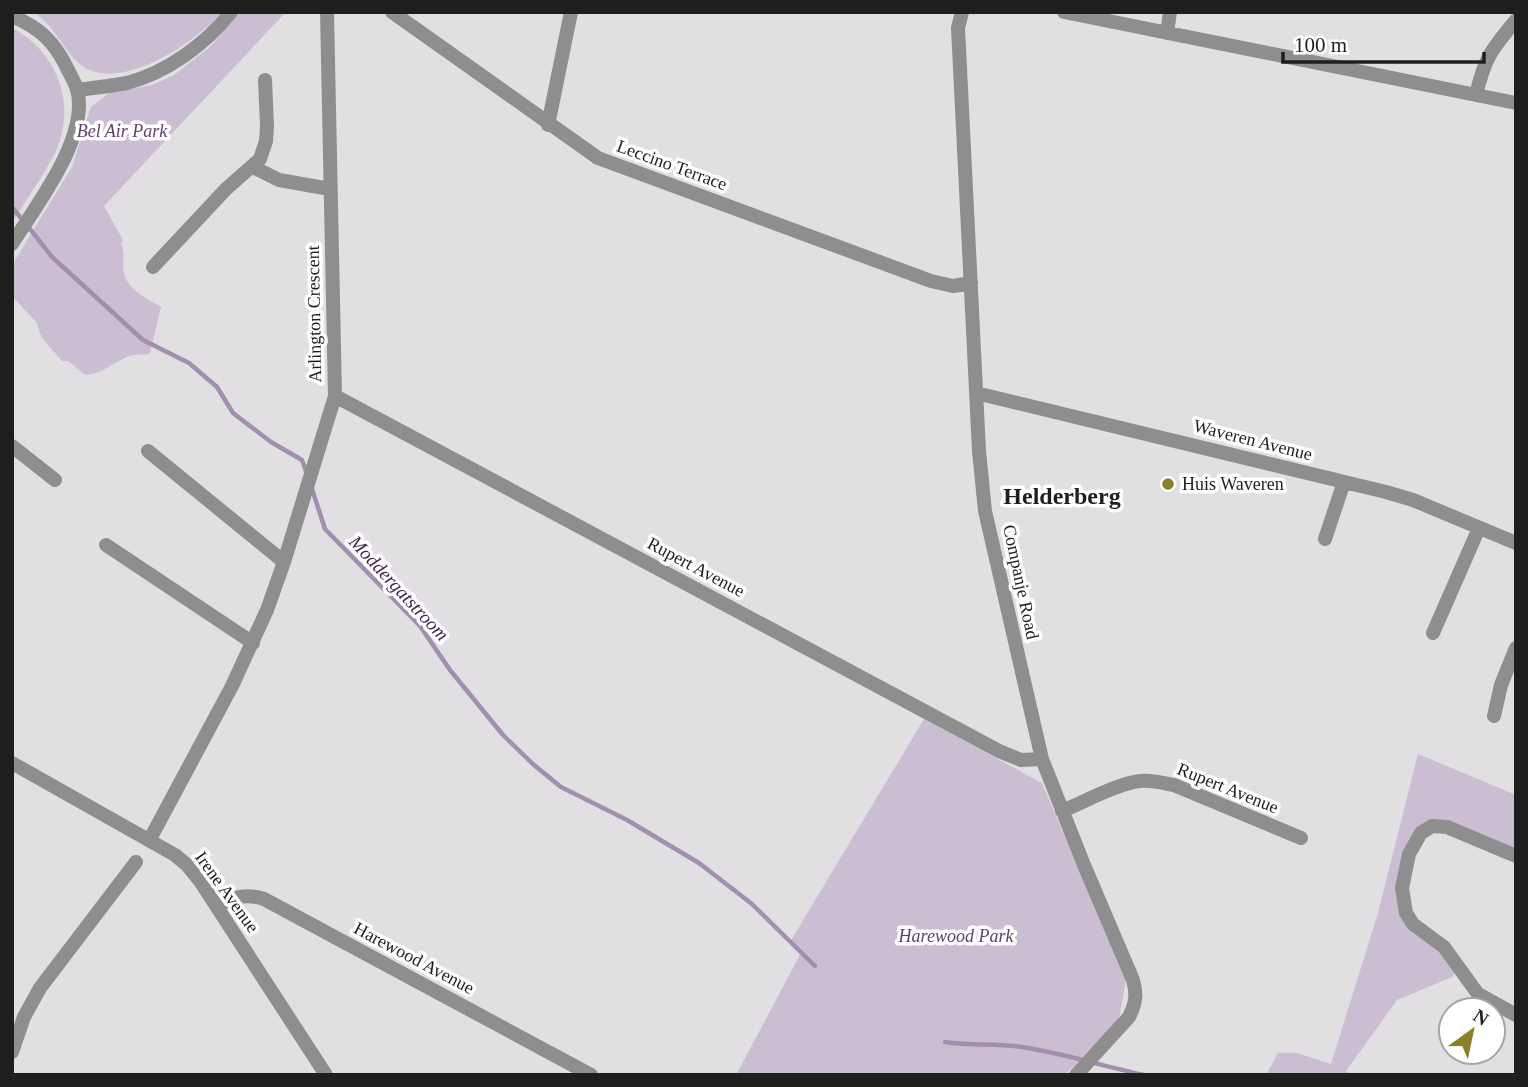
<svg xmlns="http://www.w3.org/2000/svg" width="1528" height="1087" viewBox="0 0 1528 1087" font-family="Georgia,serif">
  <style>
    .green { fill: #cbbed3 }
    .lines { fill: none; stroke-linecap: round; stroke-linejoin: round }
    .stream { stroke: #a28ead; stroke-width: 4.5 }
    .minor { stroke: #8f8e8f; stroke-width: 14 }
    .poi-dot { fill: #898028; stroke: #fff; stroke-width: 2.5 }
    .labels { text-anchor: middle; dominant-baseline: central; stroke-width: 7; stroke-linejoin: round; paint-order: stroke }
    .park-label { font-size: 18px; font-style: italic; fill: #5e406d; stroke: #fff }
    .street-label { font-size: 18px; fill: #1f1e1f; stroke: #fff }
    .poi-label { font-size: 18px; fill: #1f1e1f; stroke: #fff; text-anchor: start }
    .water-label { font-size: 19px; font-style: italic; fill: #432651; stroke: #fff }
    .district-label { font-size: 24px; font-weight: bold; fill: #1f1e1f; stroke: #fff }
  </style>
  <rect width="100%" height="100%" fill="#e1dfe2"/>
  <path class="green" d="M33 12H222C197 41 123 92 84 67 64 54 57 27 33 12Z
    M240 12H286L104 206 123 240 121 243C125 253 123 256 123 266 123 288 145 297 161 307L150 353C144 356 140 354 133 355 115 360 106 373 85 375L68 361H62L42 338 36 322 12 296V265L72 167 91 107 109 93 152 85 174 75 211 46Z
    M12 28C54 49 75 99 59 143 50 168 26 199 12 223Z
    M924 719 1042 783 1126 979 1119 1019 1065 1075H736L801 953 790 942Z
    M1418 754 1516 795V856L1447 827 1415 841 1406 913 1458 969 1452 977 1397 1000 1346 1071 1353 1075H1266L1278 1053H1297L1331 1064 1378 913Z"/>
  <g class="lines">
    <path class="stream" d="M12 207 20 217
      M30 229 52 257 143 340 189 363 217 387 233 413 271 442 302 460 307 474
      M312 489 325 529 420 626 450 670 503 735 534 765 561 787 627 820 699 863 752 904 815 966
      M945 1042C970 1046 996 1043 1021 1047 1063 1053 1102 1066 1144 1075"/>
    <path class="minor" d="M392 12 598 158 931 281 953 286 971 283
      M962 12 958 28 979 451 985 511 1042 759 1084 865 1133 980C1137 994 1136 1003 1129 1017L1076 1075
      M1064 12 1516 103
      M12 16C40 28 55 42 68 70 71 76 75 83 77 89 90 137 37 204 12 244
      M1167 33 1170 12
      M77 90C94 88 111 86 127 83 166 73 206 44 231 12
      M1476 95C1485 57 1491 50 1516 20
      M548 125 571 12
      M253 167 279 180 330 189
      M153 267 226 189 260 159 266 141 267 126 265 80
      M976 393 1386 492 1413 500 1516 543
      M335 396 999 751 1021 760 1042 759
      M12 446 55 480
      M148 451 284 562
      M1325 539 1344 482
      M106 545 253 643
      M1433 633 1479 528
      M1494 716 1501 685 1516 648
      M12 763 175 855 187 865 200 881 326 1075
      M1062 811C1084 802 1119 783 1140 781 1152 780 1163 783 1174 785L1301 838
      M150 839 232 686 267 610 284 562 335 396 327 12
      M1516 856 1447 827 1432 826 1421 833 1409 854 1402 888 1406 913 1413 924 1444 947 1478 994 1516 1015
      M217 906C234 897 245 893 264 899L591 1075
      M12 1052 24 1017 40 988 136 862"/>
  </g>
  <circle class="poi-dot" cx="1168" cy="484" r="7"/>
  <g class="labels">
    <g class="park-label">
      <text x="122" y="131">Bel Air Park</text>
      <text x="956" y="936">Harewood Park</text>
    </g>
    <g class="street-label">
      <text transform="translate(672 165) rotate(20)">Leccino Terrace</text>
      <text transform="translate(314 314) rotate(-91)">Arlington Crescent</text>
      <text transform="translate(1253 440) rotate(14)">Waveren Avenue</text>
      <text transform="translate(696 567) rotate(28)">Rupert Avenue</text>
      <text transform="translate(1021 582) rotate(78)">Companje Road</text>
      <text transform="translate(1228 788) rotate(22)">Rupert Avenue</text>
      <text transform="translate(227 892) rotate(54)">Irene Avenue</text>
      <text transform="translate(414 958) rotate(28)">Harewood Avenue</text>
    </g>
    <g class="poi-label">
      <text x="1182" y="484">Huis Waveren</text>
    </g>
    <g class="water-label">
      <text transform="translate(399 588) rotate(47)">Moddergatstroom</text>
    </g>
    <g class="district-label">
      <text x="1062" y="496">Helderberg</text>
    </g>
  </g>
  <rect width="1528" height="1087" fill="none" stroke="#1f1e1f" stroke-width="28"/>
  <g transform="translate(1472 1031) rotate(33)"><circle r="33" fill="#ffffff" stroke="#a5a5a5" stroke-width="2"/>
  <path d="M0-5L12 26L0 18L-12 26Z" fill="#898028"/>
  <text y="-10" font-size="19" font-weight="bold" text-anchor="middle" fill="#1f1e1f">N</text>
  </g>
  <path d="M1283 52v10h201v-10" fill="none" stroke="#1f1e1f" stroke-width="3.5"/>
  <text x="1294" y="52" font-size="21" fill="#1f1e1f" stroke="#ffffff" stroke-width="5" paint-order="stroke">100 m</text>
</svg>
